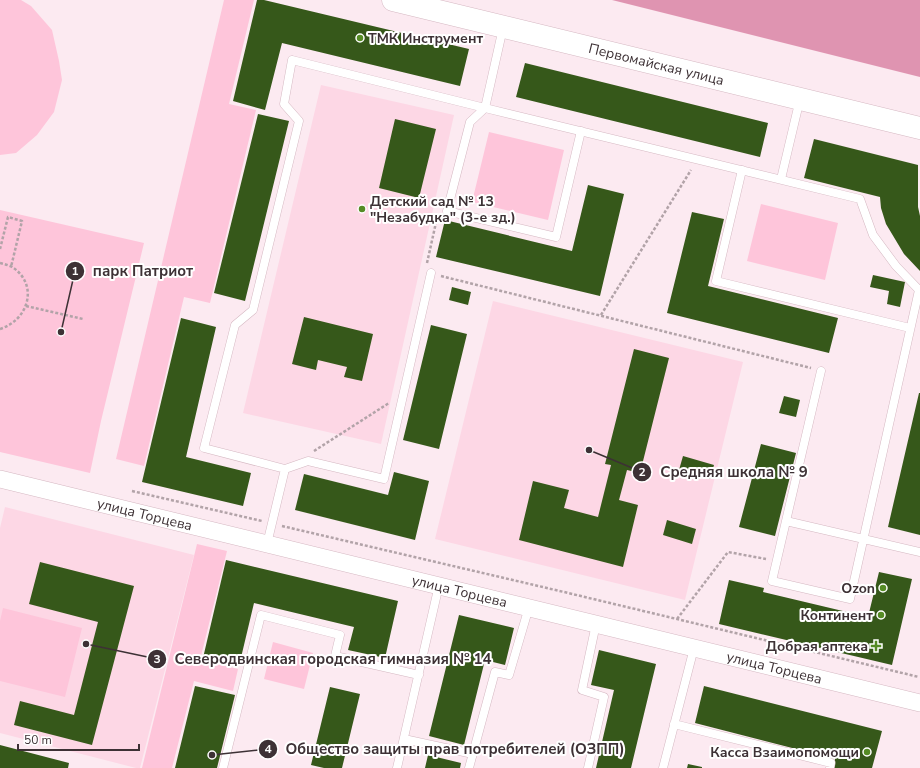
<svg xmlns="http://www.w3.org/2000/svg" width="920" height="768" viewBox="0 0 920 768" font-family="'Nunito Sans',sans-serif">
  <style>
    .built { fill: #fdd7e5 }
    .green { fill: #fec5da }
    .forest { fill: #df94b1 }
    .building { fill: #36581a }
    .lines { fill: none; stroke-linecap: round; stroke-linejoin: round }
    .lane-casing { stroke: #d5b8c2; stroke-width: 9 }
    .street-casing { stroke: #d5b8c2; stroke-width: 18 }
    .secondary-casing { stroke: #d5b8c2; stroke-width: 23 }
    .path { stroke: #b2a3a8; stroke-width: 2.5; stroke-dasharray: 3 2; stroke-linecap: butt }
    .lane { stroke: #fff; stroke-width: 8 }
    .street { stroke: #fff; stroke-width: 17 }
    .secondary { stroke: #fff; stroke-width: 22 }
    .poi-dot { fill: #558b25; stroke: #fff; stroke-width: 1.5 }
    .labels { text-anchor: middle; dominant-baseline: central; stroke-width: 4; stroke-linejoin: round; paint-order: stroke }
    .poi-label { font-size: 14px; font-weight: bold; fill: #3d3135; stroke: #fff; text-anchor: end }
    .street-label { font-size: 14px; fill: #3d3135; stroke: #fff }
    .leader { fill: none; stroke: #3d3135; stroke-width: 1.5 }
    .callout-dot { fill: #3d3135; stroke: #fff; stroke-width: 1.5 }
    .mark-label { font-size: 12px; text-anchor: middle; font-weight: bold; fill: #fff }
    .callout-label { font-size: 15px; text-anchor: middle; font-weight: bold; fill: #3d3135; stroke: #fff; stroke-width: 4; stroke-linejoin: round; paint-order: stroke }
  </style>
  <rect width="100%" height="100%" fill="#fceaf1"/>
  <path class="built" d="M321 85 454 115 381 444 243 413Z
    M493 301 743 362 685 600 435 539Z
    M5 507 194 555 140 768H136L0 733V528Z"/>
  <path class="green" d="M0 0H21L31 6 52 30 59 61 62 80 54 112 37 135 16 153 0 155Z
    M224 0H254L229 104 256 110 210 303 184 297 144 466 116 459Z
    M489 132 564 150 548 220 472 202Z
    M761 204 838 223 825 280 747 261Z
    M0 210 144 243 101 421 90 473 0 452Z
    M197 544 227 551 200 660 238 669 233 691 194 681 172 768H142Z
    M3 608 82 628 65 697 0 681V621Z
    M273 642 313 653 304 689 264 679Z"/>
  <path class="forest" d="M613 0H920V77L612 0Z"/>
  <path class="building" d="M257 0H264L469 49 460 86 282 43 265 110 233 101Z
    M525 63 768 123 760 157 516 97Z
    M258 114 289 121 245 301 214 293Z
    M395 119 436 129 419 198 379 188Z
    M814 139 918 165V207L920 216V271L904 254 886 224 881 208 880 197 804 178Z
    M588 185 624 194 600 296 436 257 445 220 572 251Z
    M692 212 724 219 708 286 838 318 829 353 667 313Z
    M873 275 905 282 900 307 887 304 889 291 870 287Z
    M452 287 471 292 468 305 449 300Z
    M304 317 373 334 362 381 344 377 347 367 318 360 316 370 292 364Z
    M181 318 216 327 186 457 251 473 243 506 142 482Z
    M431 325 467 334 439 449 403 440Z
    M634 349 669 358 640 473 627 470 619 500 638 505 623 567 519 540 533 481 569 490 564 508 598 517 611 465 605 464Z
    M919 393H920V535L888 527Z
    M784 396 800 400 796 417 779 413Z
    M761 444 796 453 775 536 739 527Z
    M683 456 714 465 710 479 679 470Z
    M394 472 429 481 415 540 295 510 304 474 388 495Z
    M667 520 696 529 692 544 663 535Z
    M226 560 398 601 385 658 348 650 354 627 254 603 239 666 203 658Z
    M40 562 134 586 92 745 14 725 20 701 74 715 98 622 29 604Z
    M879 572 912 579 892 665 719 624 729 580 764 588 763 592 868 617Z
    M459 615 514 628 505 665 485 660 464 745 429 736Z
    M599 650 656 664 631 768H596L614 690 591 685Z
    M195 686 235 695 217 768H175Z
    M704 686 882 731 872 768H833L835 759 695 723Z
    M330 687 360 694 342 768H324L311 765Z
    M0 745 69 763 68 768H0Z
    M428 755 461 763 460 768H425Z
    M688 764 702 767V768H687Z"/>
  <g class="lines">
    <g class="lane-casing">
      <path id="lane" d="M581 131 556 237 447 211 470 122 485 108 860 199 873 235 896 266 919 290 850 599 772 581 821 371
        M742 170 716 281 910 328
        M781 179 800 99
        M285 469 308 461 384 479 431 273
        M786 521 920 552
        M267 544 285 469 204 448 235 325 253 310 299 121 284 104 292 60 485 108 503 28
        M674 724 831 763 830 768
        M404 739 473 754
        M223 768 261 615 340 635 335 656 419 675
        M397 768 439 585
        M469 768 495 672 509 675 529 607
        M588 768 604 697 582 690 596 624
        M663 768 694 648"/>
    </g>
    <g class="street-casing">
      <g id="street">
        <path id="s1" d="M0 479 920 703"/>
      </g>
    </g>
    <g class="secondary-casing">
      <g id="secondary">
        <path id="s2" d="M393 0 920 128"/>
      </g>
    </g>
    <path class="path" d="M0 249 8 217 22 221 11 267
      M0 263C4 264 8 265 12 267 39 284 29 320 0 329
      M427 263 437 218
      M441 276 811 368
      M26 306 83 319
      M601 315 691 170
      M314 451 389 403
      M132 491 262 521
      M282 526 564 592 919 677
      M677 619 728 552 766 559"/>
    <use href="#lane" class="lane"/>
    <use href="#street" class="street"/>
    <use href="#secondary" class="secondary"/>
  </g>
  <g class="poi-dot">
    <circle cx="360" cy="38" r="4"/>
    <circle cx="362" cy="209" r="4"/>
    <circle cx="883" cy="588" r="4"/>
    <circle cx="881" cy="615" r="4"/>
    <path d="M874 640h4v4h4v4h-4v4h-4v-4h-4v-4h4z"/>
    <circle cx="867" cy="752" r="4"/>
  </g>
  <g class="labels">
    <g class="poi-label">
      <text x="368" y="38" text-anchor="start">ТМК Инструмент</text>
      <text x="370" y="201" text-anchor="start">Детский сад № 13<tspan x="370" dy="16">"Незабудка" (3-е зд.)</tspan></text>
      <text x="875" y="588">Ozon</text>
      <text x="873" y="615">Континент</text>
      <text x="868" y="646">Добрая аптека</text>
      <text x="859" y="752">Касса Взаимопомощи</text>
    </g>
    <g class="street-label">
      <text stroke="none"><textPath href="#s2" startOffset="271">Первомайская улица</textPath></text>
      <text stroke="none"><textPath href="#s1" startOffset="149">улица Торцева</textPath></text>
      <text stroke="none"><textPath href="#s1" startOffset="473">улица Торцева</textPath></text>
      <text stroke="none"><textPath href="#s1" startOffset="797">улица Торцева</textPath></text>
    </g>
  </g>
  <path class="leader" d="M61 332L75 271M589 450L642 472M86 644L157 659M212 755L268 749"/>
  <g class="callout-dot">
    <circle cx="61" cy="332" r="4"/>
    <circle cx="589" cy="450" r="4"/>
    <circle cx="86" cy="644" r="4"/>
    <circle cx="212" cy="755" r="4"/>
    <circle cx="75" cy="271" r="10"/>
    <circle cx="642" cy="472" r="10"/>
    <circle cx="157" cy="659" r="10"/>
    <circle cx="268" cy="749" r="10"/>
  </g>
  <g class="mark-label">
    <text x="75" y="275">1</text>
    <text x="642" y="476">2</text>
    <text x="157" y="663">3</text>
    <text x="268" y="753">4</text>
  </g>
  <g class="callout-label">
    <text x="143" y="276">парк Патриот</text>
    <text x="734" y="477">Средняя школа № 9</text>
    <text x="333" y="664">Северодвинская городская гимназия № 14</text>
    <text x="455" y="754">Общество защиты прав потребителей (ОЗПП)</text>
  </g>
  <path d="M18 744v6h121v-6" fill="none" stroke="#3d3135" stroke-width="2"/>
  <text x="24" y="744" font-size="12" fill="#3d3135" stroke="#ffffff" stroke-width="3" paint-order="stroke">50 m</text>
</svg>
